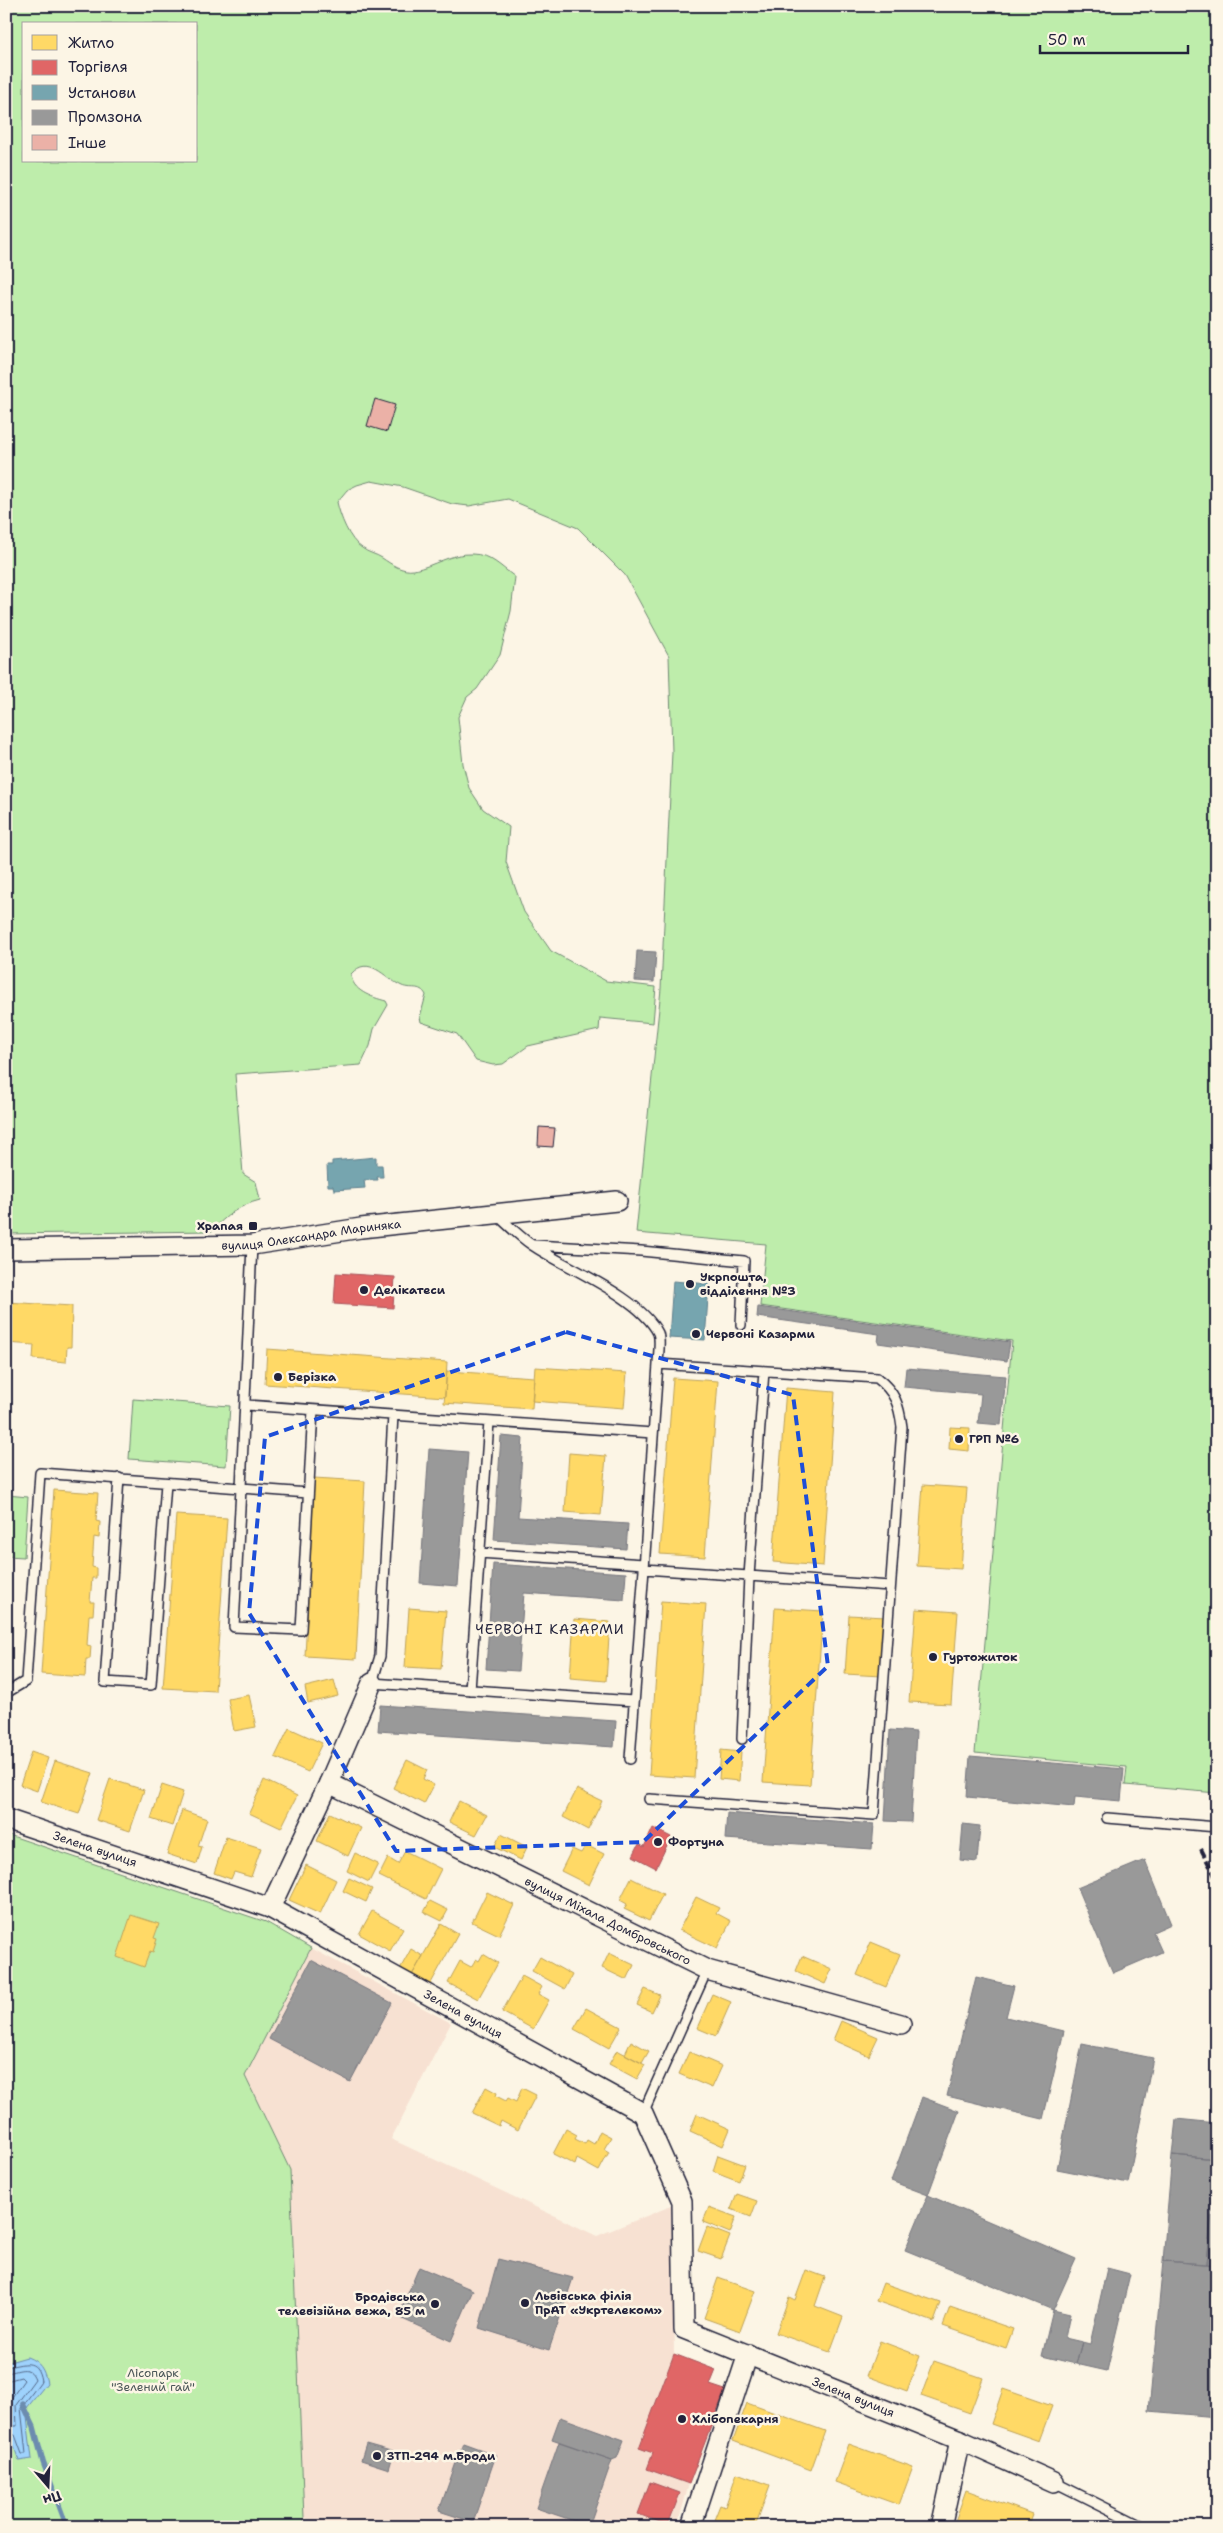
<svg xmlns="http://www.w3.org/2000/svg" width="1223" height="2533" viewBox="0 0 1223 2533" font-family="'Shantell Sans',sans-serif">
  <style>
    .built { fill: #f7e1d2 }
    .green { fill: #beedab; stroke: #708873; fill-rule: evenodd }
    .water { fill: #9ed2fc; stroke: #6c8caf }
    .homes { fill: #ffd966; stroke: #bda259 }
    .shops { fill: #e06666; stroke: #a75259 }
    .public { fill: #76a5af; stroke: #5d7e8c }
    .industry { fill: #999; stroke: #75757d }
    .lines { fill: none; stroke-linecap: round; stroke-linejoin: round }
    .shore { stroke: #546888; stroke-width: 1 }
    .stream { stroke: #6c8caf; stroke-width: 5.5 }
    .building { fill: #ebb1a7; stroke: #22223b }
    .lane-casing { stroke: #22223b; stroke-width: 12 }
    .street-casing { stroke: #22223b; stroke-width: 22 }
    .lane { stroke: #fcf5e5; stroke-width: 9 }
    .street { stroke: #fcf5e5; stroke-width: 19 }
    .rail { stroke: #22223b; stroke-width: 4; stroke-dasharray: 8 4; stroke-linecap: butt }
    .marked { fill: none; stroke: #1d4ed8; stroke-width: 4; stroke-dasharray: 10 6; stroke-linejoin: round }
    .poi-dot { fill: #22223b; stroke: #fcf5e5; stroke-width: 2 }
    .labels { text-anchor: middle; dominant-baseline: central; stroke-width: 5; stroke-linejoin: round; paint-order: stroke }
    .poi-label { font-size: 12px; font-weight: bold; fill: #22223b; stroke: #fcf5e5; text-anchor: start }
    .street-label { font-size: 12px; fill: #22223b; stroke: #fcf5e5 }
    .park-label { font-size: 12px; fill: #495557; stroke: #fcf5e5 }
    .neighbourhood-label { font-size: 14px; letter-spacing: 1px; fill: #22223b; stroke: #fcf5e5 }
  </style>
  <rect width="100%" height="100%" fill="#fcf5e5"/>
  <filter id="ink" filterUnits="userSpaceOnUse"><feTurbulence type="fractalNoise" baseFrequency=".02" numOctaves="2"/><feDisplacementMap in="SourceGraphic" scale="10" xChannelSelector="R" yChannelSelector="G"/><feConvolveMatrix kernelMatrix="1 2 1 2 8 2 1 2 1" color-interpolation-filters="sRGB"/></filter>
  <g filter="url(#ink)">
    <path class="built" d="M311 1948 451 2023 391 2139 597 2236 671 2206 674 2354 653 2453 648 2469 689 2484 677 2527H332L304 2518 290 2170 245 2076Z"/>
    <path class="green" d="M6 6H1217V1793L1125 1785 1127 1767 975 1753 1012 1341 760 1306 766 1244 636 1233 661 989 672 752 669 656 625 575 578 528 508 499 469 506 452 504 403 487 371 481 357 485 347 490 337 502C340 516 349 540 362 548 368 553 376 554 382 558 391 564 402 572 414 570 434 566 451 553 472 554 490 554 501 567 515 577L511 611 500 655 477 689 467 697 458 717 463 764 469 788 483 809 509 827 506 862 524 912 551 951 606 981 656 987 653 1023 600 1018 599 1030 528 1046 503 1064 493 1065 476 1061 457 1034 421 1022 420 1017 426 995C420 984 411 990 402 986 384 978 369 954 351 974 352 991 371 997 386 1001L388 1005 374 1029 370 1046 361 1065 235 1074 243 1174 256 1182 260 1200C240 1205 225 1216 212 1231L6 1234ZM24 24H196V161H24Z
      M133 1399 230 1406 226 1466 129 1459Z
      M7 1495 28 1497 24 1557 6 1556Z
      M6 1834 266 1922 311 1948 245 2076 290 2170 304 2518 303 2527H6Z"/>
    <path class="water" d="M27 2357C40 2362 44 2369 47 2383L26 2409 32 2459 19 2461 11 2438 6 2436V2363Z"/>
    <path class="homes" d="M6 1302 72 1306 71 1347H67L66 1362 33 1359 34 1345 6 1343Z
      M267 1349 447 1362 445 1397 265 1384Z
      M535 1367 627 1373 624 1408 532 1401Z
      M447 1371 534 1377 532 1409 444 1403Z
      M673 1378 718 1381 705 1557 660 1554Z
      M786 1388 835 1392 823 1566 773 1562Z
      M950 1427 970 1428 969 1451 949 1449Z
      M569 1453 606 1456 601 1515 565 1512Z
      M314 1478 365 1481 356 1659 305 1656Z
      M923 1485 967 1488 961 1569 917 1566Z
      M54 1490 98 1493 96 1521 100 1522 99 1538 94 1537 92 1567 96 1568V1578H92L90 1602H94L93 1615H89L87 1645 91 1646 90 1659H86L85 1677 41 1674Z
      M176 1515 227 1518 215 1691 163 1688Z
      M661 1601 706 1604 694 1778 649 1775Z
      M409 1608 446 1611 441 1669 405 1667Z
      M775 1608 823 1611 810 1785 763 1782Z
      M916 1609 958 1612 951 1704 909 1702Z
      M849 1615 885 1617 881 1676 845 1674Z
      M574 1619 610 1622 606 1681 570 1678Z
      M334 1680 338 1696 308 1703 305 1687Z
      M249 1695 256 1727 234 1731 228 1699Z
      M289 1728 322 1743 308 1772 275 1757Z
      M721 1750 741 1752 739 1781 719 1779Z
      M31 1752 48 1758 37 1791 20 1785Z
      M407 1760 427 1770 423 1779 434 1785 424 1804 393 1788Z
      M55 1761 93 1773 79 1814 41 1802Z
      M110 1779 144 1790 130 1831 96 1820Z
      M264 1780 297 1796 281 1828 249 1813Z
      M162 1785 183 1792 172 1826 151 1819Z
      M577 1789 602 1801 588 1830 563 1817Z
      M459 1801 487 1815 476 1835 449 1822Z
      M182 1810 207 1819 198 1846 202 1847 197 1864 167 1854Z
      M330 1813 361 1828 348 1856 317 1841Z
      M501 1834 527 1847 521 1860 494 1847Z
      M226 1837 261 1848 251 1877 234 1872 231 1879 214 1873Z
      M586 1845 604 1854 589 1885 561 1871 572 1849 581 1853Z
      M405 1851 441 1869 426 1899 379 1876 388 1858 398 1864Z
      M355 1853 378 1864 369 1882 347 1871Z
      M306 1865 336 1880 320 1914 289 1900Z
      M349 1878 372 1889 366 1902 343 1891Z
      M631 1878 663 1894 649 1921 624 1909 627 1904 620 1900Z
      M487 1892 514 1905 499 1935 472 1922Z
      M696 1897 719 1908 716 1913 731 1921 717 1948 679 1930Z
      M430 1901 448 1910 442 1921 424 1912Z
      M372 1911 403 1928 390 1951 359 1934Z
      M131 1915 159 1924 154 1938 157 1939 153 1952 150 1951 144 1967 117 1957Z
      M441 1924 458 1934 430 1985 412 1975Z
      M871 1942 900 1954 886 1987 857 1975Z
      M411 1949 423 1956 412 1975 400 1969Z
      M609 1953 634 1965 627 1980 602 1968Z
      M483 1954 498 1963 478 1999 448 1983 460 1961 471 1967 476 1959 479 1961Z
      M802 1956 832 1969 825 1984 796 1971Z
      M540 1957 572 1975 565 1989 532 1971Z
      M522 1976 542 1987 538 1994 549 2000 533 2029 502 2012Z
      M645 1989 660 1995 652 2012 637 2005Z
      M712 1994 731 2002 716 2036 697 2028Z
      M586 2008 621 2027 609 2048 574 2029Z
      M841 2021 878 2037 869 2056 833 2040Z
      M631 2041 649 2051 642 2063 625 2054Z
      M617 2050 645 2065 637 2079 609 2064Z
      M689 2052 722 2066 712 2088 679 2074Z
      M486 2087 497 2093 496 2096 506 2101 508 2098 516 2102 522 2088 536 2095 518 2130 501 2121 499 2126 472 2113Z
      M697 2114 730 2129 723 2146 690 2131Z
      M566 2129 577 2135 575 2139 585 2144 587 2140 594 2144 600 2131 611 2137 604 2149 609 2152 599 2171 577 2159 575 2165 553 2154Z
      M718 2155 745 2165 739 2181 713 2171Z
      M737 2194 757 2201 751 2217 731 2209Z
      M709 2207 736 2217 730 2233 703 2222Z
      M707 2227 730 2236 721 2259 698 2251Z
      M806 2270 825 2277 815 2306 843 2317 830 2352 776 2333 789 2297 795 2300Z
      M718 2278 755 2291 740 2331 704 2318Z
      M883 2283 941 2303 934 2322 876 2301Z
      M950 2307 1013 2329 1006 2348 943 2326Z
      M880 2341 920 2356 907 2391 867 2376Z
      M934 2361 983 2378 970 2413 921 2396Z
      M1003 2389 1052 2406 1039 2441 991 2424Z
      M747 2403 825 2431 811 2470 733 2441Z
      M849 2444 913 2467 899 2505 835 2482Z
      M737 2473 770 2485 755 2527H718L720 2522 714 2520 720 2505 725 2507Z
      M966 2490 1032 2514 1027 2527H953Z"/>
    <path class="shops" d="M336 1273 395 1277 393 1308 334 1304Z
      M653 1828 671 1837 656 1868 633 1856 639 1844 644 1847Z
      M674 2354 716 2370 710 2385 725 2390 689 2484 647 2469 653 2453 639 2448Z
      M650 2482 680 2493 668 2525 638 2514Z"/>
    <path class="public" d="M376 1157V1165H382L383 1177H377L378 1180H364L365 1188 334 1190 333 1186H328L327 1165H332V1161Z
      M673 1281 709 1284 705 1340 669 1338Z"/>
    <path class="industry" d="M637 951 656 952 654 982 635 981Z
      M758 1307 1010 1342 1007 1361 878 1343 879 1334 757 1317Z
      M906 1368 1006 1376 1001 1425 978 1423 981 1394 904 1387Z
      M501 1436 523 1438 518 1517 628 1524 626 1549 494 1540Z
      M429 1449 468 1452 458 1586 420 1583Z
      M493 1564 626 1573 624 1600 524 1593 518 1671 486 1669Z
      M380 1705 616 1721 614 1747 378 1731Z
      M890 1730 916 1732 911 1822 885 1821Z
      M970 1756 1124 1769 1121 1801 1075 1797 1074 1807 967 1797Z
      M727 1813 874 1824 872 1849 725 1839Z
      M963 1824 980 1826 977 1862 960 1860Z
      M1145 1860 1171 1924 1153 1932 1162 1952 1113 1973 1077 1888Z
      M311 1960 392 2003 350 2082 269 2039Z
      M976 1977 1014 1986 1006 2017 1064 2031 1043 2119 947 2096Z
      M1082 2044 1153 2058 1128 2183 1057 2169Z
      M922 2097 959 2111 928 2195 891 2181Z
      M1176 2119 1217 2123V2159L1172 2155Z
      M1172 2155 1217 2159 1207 2264 1163 2261Z
      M928 2195 1076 2259 1053 2310 905 2250Z
      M1211 2216 1217 2217V2265L1207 2264Z
      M498 2259 573 2278 549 2350 479 2328Z
      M1163 2261 1217 2265V2417L1149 2411Z
      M419 2267 473 2290 451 2341 398 2317Z
      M1107 2268 1130 2274 1107 2371 1076 2364 1082 2342 1090 2344Z
      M1053 2310 1070 2314 1065 2338 1082 2342 1076 2364 1042 2356Z
      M560 2417 624 2440 617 2458 612 2460 552 2439Z
      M559 2442 612 2460 589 2526 536 2508Z
      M463 2443 496 2455 473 2522 439 2511Z
      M366 2444 394 2452 389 2469 361 2460Z"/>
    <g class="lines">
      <path class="shore" d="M6 2367C23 2365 37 2356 41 2381L21 2408 26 2454H22L15 2435 6 2432
        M6 2373C18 2372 29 2363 35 2379L16 2405 17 2426H6
        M6 2381 21 2377 24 2380 10 2400 6 2418"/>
      <path class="stream" d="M23 2404 34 2427 43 2462 67 2527"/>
    </g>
    <path class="building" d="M375 399 395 405 387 432 367 426Z
      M539 1127 555 1128 553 1147 538 1146Z"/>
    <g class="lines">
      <g class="lane-casing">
        <path id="lane" d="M497 1215C508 1225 520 1237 532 1245 566 1268 639 1296 658 1333 661 1341 658 1356 658 1364L877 1378C895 1392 899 1404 902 1427L874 1815 649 1799
          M534 1245 641 1251 744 1261 741 1325
          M658 1364 644 1569 749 1576 742 1739
          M764 1371 749 1576 890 1586
          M246 1405 653 1433
          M393 1415 380 1656 372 1683 634 1701
          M119 1478 105 1682 151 1685 166 1483
          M308 1493 241 1488 234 1627 301 1630 313 1410
          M479 1553 644 1564
          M470 1690 489 1422
          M6 1693 26 1681 40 1473 241 1488 252 1245
          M630 1759 644 1569
          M1107 1818 1217 1827
          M643 2113 707 1970
          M1054 2482 1144 2527"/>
      </g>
      <g class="street-casing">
        <g id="street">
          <path id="s1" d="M6 1249 252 1245 361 1228 617 1201"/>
          <path id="s2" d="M329 1783 707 1970 901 2024"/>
          <path id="s3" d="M6 1819 270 1908 643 2113 682 2201 684 2329 960 2440 1054 2482"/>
          <path d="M270 1908 329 1783 372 1683"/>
          <path d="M691 2527 748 2354"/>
          <path d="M941 2527 960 2440"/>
        </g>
      </g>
      <use href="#lane" class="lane"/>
      <use href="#street" class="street"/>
      <path class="rail" d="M1201 1849 1217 1880"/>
    </g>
  </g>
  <path class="marked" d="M566 1332 793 1395 828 1666 643 1842 396 1851 249 1613 265 1437Z"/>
  <g class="poi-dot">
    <rect x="248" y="1221" width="10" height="10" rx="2.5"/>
    <circle cx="690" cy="1284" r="5"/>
    <circle cx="364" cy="1290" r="5"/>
    <circle cx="696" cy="1334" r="5"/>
    <circle cx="278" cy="1377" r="5"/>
    <circle cx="959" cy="1439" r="5"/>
    <circle cx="933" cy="1657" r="5"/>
    <circle cx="658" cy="1842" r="5"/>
    <circle cx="525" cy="2303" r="5"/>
    <circle cx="435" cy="2304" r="5"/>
    <circle cx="682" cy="2419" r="5"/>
    <circle cx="377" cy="2456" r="5"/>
  </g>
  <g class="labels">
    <g class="poi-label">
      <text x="243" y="1226" text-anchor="end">Храпая</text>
      <text x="700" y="1277">Укрпошта,<tspan x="700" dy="14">відділення №3</tspan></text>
      <text x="374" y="1290">Делікатеси</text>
      <text x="706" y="1334">Червоні Казарми</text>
      <text x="288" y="1377">Берізка</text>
      <text x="969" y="1439">ГРП №6</text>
      <text x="943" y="1657">Гуртожиток</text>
      <text x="668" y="1842">Фортуна</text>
      <text x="535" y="2296">Львівська філія<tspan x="535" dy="14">ПрАТ «Укртелеком»</tspan></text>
      <text x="425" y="2297" text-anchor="end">Бродівська<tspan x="425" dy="14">телевізійна вежа, 85 м</tspan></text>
      <text x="692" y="2419">Хлібопекарня</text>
      <text x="387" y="2456">ЗТП-294 м.Броди</text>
    </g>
    <g class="street-label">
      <text stroke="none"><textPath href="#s1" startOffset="306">вулиця Олександра Мариняка</textPath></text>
      <text stroke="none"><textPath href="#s3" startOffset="94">Зелена вулиця</textPath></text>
      <text stroke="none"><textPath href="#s2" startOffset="311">вулиця Міхала Домбровського</textPath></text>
      <text stroke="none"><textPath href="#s3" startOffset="499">Зелена вулиця</textPath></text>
      <text stroke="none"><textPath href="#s3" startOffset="1111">Зелена вулиця</textPath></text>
    </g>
    <g class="park-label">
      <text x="153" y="2373">Лісопарк<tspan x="153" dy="14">"Зелений гай"</tspan></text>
    </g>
    <g class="neighbourhood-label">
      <text x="550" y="1629">ЧЕРВОНІ КАЗАРМИ</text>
    </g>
  </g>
  <rect width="1223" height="2533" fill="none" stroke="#fcf5e5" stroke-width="25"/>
  <rect x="12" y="12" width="1198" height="2508" fill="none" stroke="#22223b" stroke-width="2" filter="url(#ink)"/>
  <rect x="22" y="22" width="175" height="140" fill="#fcf5e5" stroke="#a5a1a1"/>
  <rect x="32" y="35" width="25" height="15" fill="#ffd966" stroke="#a5a1a1"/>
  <text x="68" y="48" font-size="15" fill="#22223b">Житло</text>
  <rect x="32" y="60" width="25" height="15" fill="#e06666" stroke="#a5a1a1"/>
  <text x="68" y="72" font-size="15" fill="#22223b">Торгівля</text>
  <rect x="32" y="85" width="25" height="15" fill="#76a5af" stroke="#a5a1a1"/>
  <text x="68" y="98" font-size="15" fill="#22223b">Установи</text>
  <rect x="32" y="110" width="25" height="15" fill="#999999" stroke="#a5a1a1"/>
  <text x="68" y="122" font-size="15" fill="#22223b">Промзона</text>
  <rect x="32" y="135" width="25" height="15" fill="#ebb1a7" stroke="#a5a1a1"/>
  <text x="68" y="148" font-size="15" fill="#22223b">Інше</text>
  <g transform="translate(48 2486) rotate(161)" stroke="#fcf5e5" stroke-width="4" paint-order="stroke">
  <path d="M0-4L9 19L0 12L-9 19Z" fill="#22223b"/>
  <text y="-8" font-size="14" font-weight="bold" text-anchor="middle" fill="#22223b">Пн</text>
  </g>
  <path d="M1040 45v8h148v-8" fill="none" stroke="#22223b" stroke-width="2.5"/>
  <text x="1048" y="45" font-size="15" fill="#22223b" stroke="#fcf5e5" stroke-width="4" paint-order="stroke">50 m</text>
</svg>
